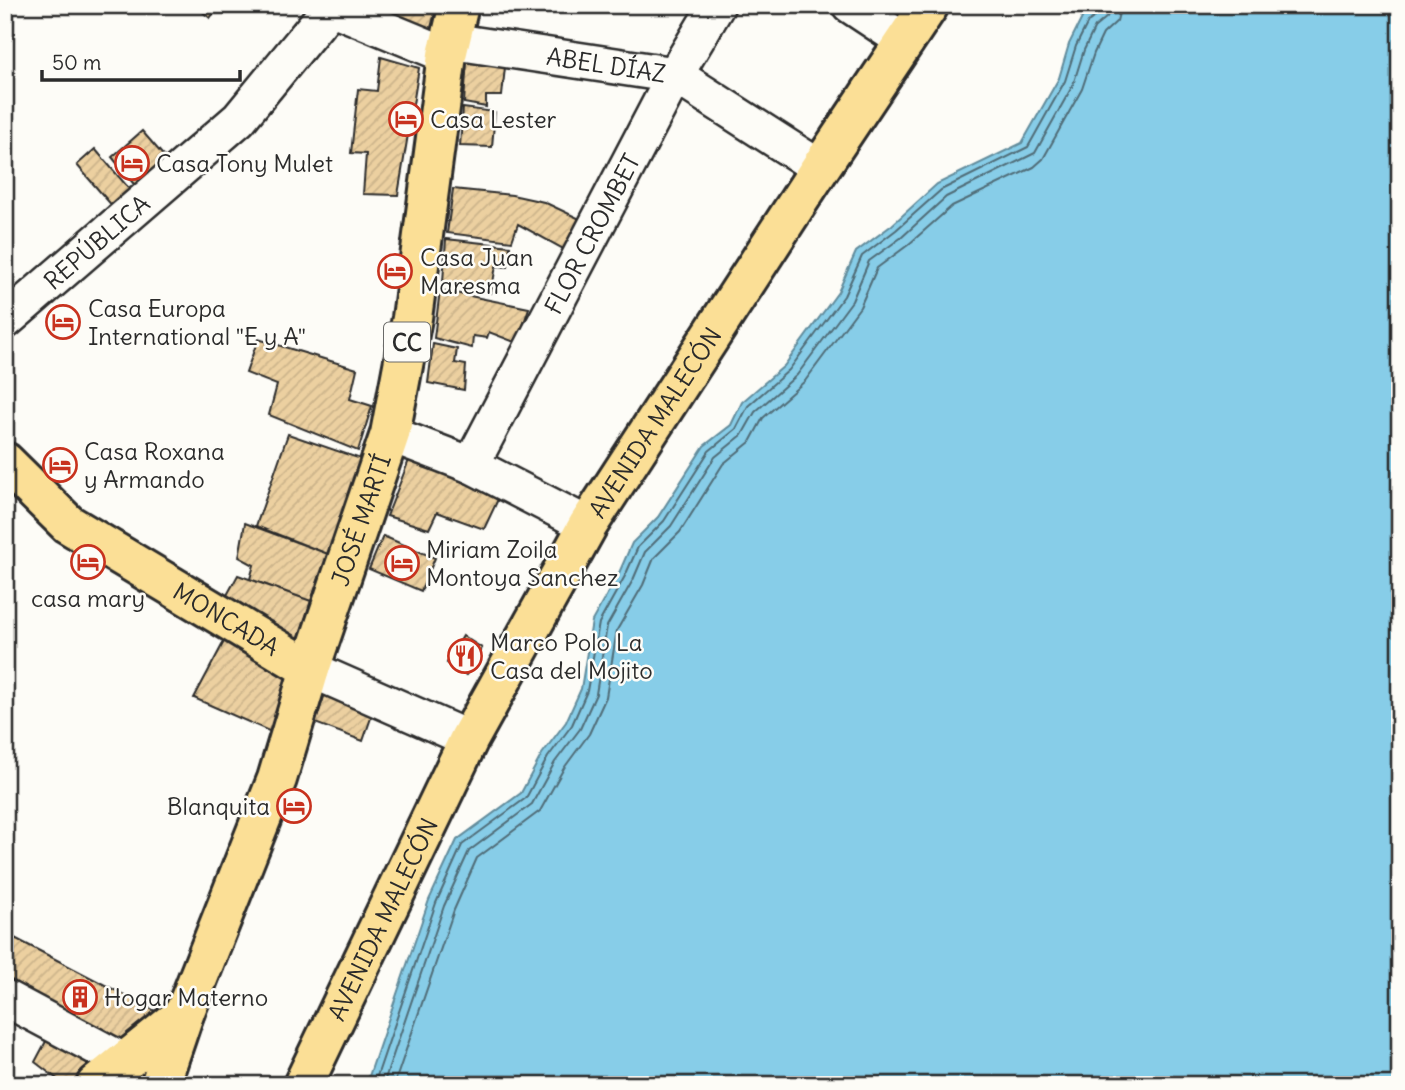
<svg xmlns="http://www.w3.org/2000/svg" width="1405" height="1090" viewBox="0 0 1405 1090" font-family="Delius,sans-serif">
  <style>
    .water { fill: #87cde8; stroke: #628c9c; stroke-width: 2 }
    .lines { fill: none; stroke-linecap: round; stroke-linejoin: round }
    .shore { stroke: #506c77; stroke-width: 2 }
    .building { fill: url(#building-hatch); stroke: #2b2b2b; stroke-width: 2 }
    .minor-casing { stroke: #2b2b2b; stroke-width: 40 }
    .major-casing { stroke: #2b2b2b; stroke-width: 44 }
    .minor { stroke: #fdfcf7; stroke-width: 35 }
    .major { stroke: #fbdf96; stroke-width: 38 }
    .labels { text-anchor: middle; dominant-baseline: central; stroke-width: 5; stroke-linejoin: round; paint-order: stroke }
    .shield { fill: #fdfcf7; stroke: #6a6a68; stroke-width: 2 }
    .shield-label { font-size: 23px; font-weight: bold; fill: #2b2b2b }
    .street-label { font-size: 24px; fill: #2b2b2b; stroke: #fdfcf7 }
    .poi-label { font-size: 24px; fill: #2b2b2b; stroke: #fdfcf7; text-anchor: start }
  </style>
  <defs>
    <pattern id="building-hatch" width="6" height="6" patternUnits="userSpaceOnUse" patternTransform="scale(1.75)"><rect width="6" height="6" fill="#ecd0a0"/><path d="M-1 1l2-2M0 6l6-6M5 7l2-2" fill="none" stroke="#cbb38a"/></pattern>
  </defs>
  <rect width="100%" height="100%" fill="#fdfcf7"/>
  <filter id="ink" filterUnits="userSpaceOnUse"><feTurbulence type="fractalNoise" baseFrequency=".0143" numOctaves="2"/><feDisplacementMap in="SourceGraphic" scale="14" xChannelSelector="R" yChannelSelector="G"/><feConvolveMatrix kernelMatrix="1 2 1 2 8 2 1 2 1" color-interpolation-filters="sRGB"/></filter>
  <g filter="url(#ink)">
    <path class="water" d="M1098 5H1400V1085H366L429 900 457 840 521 793 542 754 566 722 581 689 592 621 619 573 632 543 658 517 704 446 731 425 742 402 784 366 838 292 856 252 892 225 937 184 1022 143 1059 78 1069 44 1083 16Z"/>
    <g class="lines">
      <path class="shore" d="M374 1085 436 903 462 845 526 798 548 757 572 725 587 691 599 623 625 576 638 547 664 521 709 451 736 429 748 406 789 370 844 296 862 256 896 230 941 190 1028 147 1065 81 1076 46 1088 22 1100 13 1102 5
        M383 1085 444 906 469 851 532 804 555 762 580 729 596 694 607 626 633 580 645 552 671 526 715 457 742 435 755 412 797 375 852 301 869 261 902 237 946 197 1035 153 1073 85 1084 50 1095 27 1107 17 1110 5
        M394 1085 454 910 477 858 540 811 564 768 589 734 606 697 617 630 643 585 654 558 680 532 723 464 750 442 763 418 805 381 860 307 877 268 908 245 952 206 1034 167 1043 159 1082 89 1094 53 1103 34 1117 21 1121 5"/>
    </g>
    <path class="building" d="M194 5H220L210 18Z
      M351 5H437L428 39Z
      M381 57 419 68 398 195 363 194 366 154 351 153 358 89 377 91Z
      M467 58 505 67 502 96H486V107L464 103Z
      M463 108 495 112 492 147 460 146Z
      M142 131 168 161 137 188 112 157Z
      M95 149 132 192 114 208 77 165Z
      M453 189 512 195 544 202 582 220 565 250 518 224 512 241 447 233Z
      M446 239 510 246 508 267 496 266 491 293 443 282Z
      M440 290 529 308 517 343 489 332 487 338 473 336 472 348 434 338Z
      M258 339 357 369 350 399 372 406 358 451 269 415 277 385 246 373Z
      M433 344 457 349 455 363 466 365 464 390 428 383Z
      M288 434 361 459 328 554 256 526Z
      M411 455 501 493 484 529 437 512 429 529 387 516Z
      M245 523 328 554 311 601 250 579 254 565 239 557Z
      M383 536 435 558 421 591 369 569Z
      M238 575 311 601 296 648 221 606Z
      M227 636 291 673 271 732 194 698Z
      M463 636 482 648 466 675 447 663Z
      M325 694 373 712 363 741 315 723Z
      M5 933 159 1013 120 1050 5 980Z
      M52 1030 103 1062 81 1085H65L35 1062Z"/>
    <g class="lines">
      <g class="minor-casing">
        <g id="minor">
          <path d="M326 5 447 55"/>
          <path d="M850 5 906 42"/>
          <path id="s1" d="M450 41 675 75 820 168"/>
          <path id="s2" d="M5 321 239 119 330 8"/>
          <path d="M390 434 471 465 588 525"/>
          <path id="s3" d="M471 465 675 75 717 5"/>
          <path d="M310 669 469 739"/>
          <path d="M5 998 125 1062"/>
        </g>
      </g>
      <g class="major-casing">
        <g id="major">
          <path id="s4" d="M5 462 68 524 310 669"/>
          <path d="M96 1085 184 1014"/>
          <path id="s5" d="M160 1085 184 1014 277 779 310 669 390 434 412 318 447 55 459 5"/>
          <path id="s6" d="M303 1085 469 739 588 525 820 168 929 5"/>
        </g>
      </g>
      <use href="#minor" class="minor"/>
      <use href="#major" class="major"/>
    </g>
  </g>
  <defs>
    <g id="hotel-ring" transform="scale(1.75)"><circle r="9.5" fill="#fdfcf7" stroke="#c8321e" stroke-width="1.5"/><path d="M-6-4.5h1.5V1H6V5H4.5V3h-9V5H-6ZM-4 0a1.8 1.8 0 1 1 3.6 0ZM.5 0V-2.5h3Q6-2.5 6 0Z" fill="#c8321e"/></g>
    <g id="restaurant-ring" transform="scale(1.75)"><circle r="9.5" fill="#fdfcf7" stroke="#c8321e" stroke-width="1.5"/><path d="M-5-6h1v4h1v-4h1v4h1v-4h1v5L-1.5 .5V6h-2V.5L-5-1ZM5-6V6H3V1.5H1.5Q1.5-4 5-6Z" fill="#c8321e"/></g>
    <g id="building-ring" transform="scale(1.75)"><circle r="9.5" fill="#fdfcf7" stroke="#c8321e" stroke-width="1.5"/><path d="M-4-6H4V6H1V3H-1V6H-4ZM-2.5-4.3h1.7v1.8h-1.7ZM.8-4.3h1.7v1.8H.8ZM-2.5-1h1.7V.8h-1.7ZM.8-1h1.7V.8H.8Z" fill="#c8321e"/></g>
  </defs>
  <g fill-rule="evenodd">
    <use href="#hotel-ring" x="406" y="119"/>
    <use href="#hotel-ring" x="132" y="163"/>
    <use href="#hotel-ring" x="395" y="271"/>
    <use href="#hotel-ring" x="63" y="322"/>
    <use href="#hotel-ring" x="60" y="465"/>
    <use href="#hotel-ring" x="88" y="562"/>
    <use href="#hotel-ring" x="402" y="563"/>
    <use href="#restaurant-ring" x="465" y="656"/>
    <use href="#hotel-ring" x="294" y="806"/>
    <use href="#building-ring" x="80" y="997"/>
  </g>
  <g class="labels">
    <rect class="shield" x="384" y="322.5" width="46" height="39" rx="5"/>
    <g class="shield-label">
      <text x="407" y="342">CC</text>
    </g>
    <g class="street-label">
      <text stroke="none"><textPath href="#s1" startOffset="158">ABEL DÍAZ</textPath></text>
      <text stroke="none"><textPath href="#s3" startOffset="261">FLOR CROMBET</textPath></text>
      <text stroke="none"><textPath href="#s2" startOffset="121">REPÚBLICA</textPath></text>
      <text stroke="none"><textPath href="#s6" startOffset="751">AVENIDA MALECÓN</textPath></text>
      <text stroke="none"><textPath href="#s5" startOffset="600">JOSÉ MARTÍ</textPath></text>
      <text stroke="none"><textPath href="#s4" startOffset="273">MONCADA</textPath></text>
      <text stroke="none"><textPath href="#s6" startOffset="184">AVENIDA MALECÓN</textPath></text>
    </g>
    <g class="poi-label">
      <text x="430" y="119">Casa Lester</text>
      <text x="156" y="163">Casa Tony Mulet</text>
      <text x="420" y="257">Casa Juan<tspan x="420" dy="28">Maresma</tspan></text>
      <text x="88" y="308">Casa Europa<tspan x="88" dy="28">International "E y A"</tspan></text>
      <text x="84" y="451">Casa Roxana<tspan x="84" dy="28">y Armando</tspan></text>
      <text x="426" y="549">Miriam Zoila<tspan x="426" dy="28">Montoya Sanchez</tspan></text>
      <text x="88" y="598" text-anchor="middle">casa mary</text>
      <text x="490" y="642">Marco Polo La<tspan x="490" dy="28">Casa del Mojito</tspan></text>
      <text x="270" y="806" text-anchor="end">Blanquita</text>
      <text x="104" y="997">Hogar Materno</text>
    </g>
  </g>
  <rect width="1405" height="1090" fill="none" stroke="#fdfcf7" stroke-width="28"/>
  <rect x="14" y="14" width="1377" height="1062" fill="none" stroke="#2b2b2b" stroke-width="2.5" filter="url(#ink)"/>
  <path d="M42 70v10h198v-10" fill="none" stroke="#2b2b2b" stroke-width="3.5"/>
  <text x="52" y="70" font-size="21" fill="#2b2b2b" stroke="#fdfcf7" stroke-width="5" paint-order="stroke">50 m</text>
</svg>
